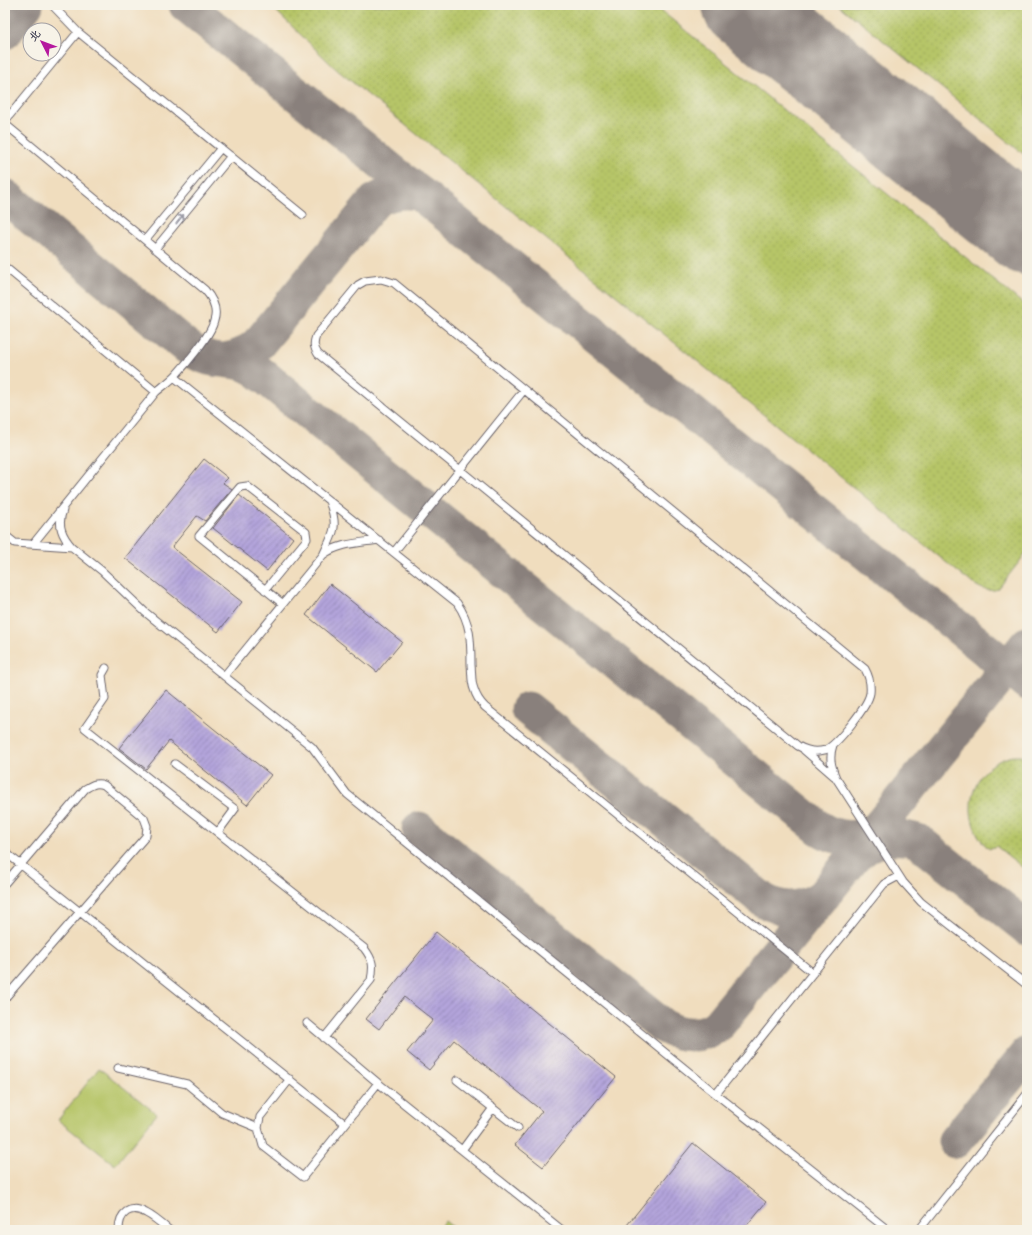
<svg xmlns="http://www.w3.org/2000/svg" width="1032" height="1235" viewBox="0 0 1032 1235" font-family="Sriracha,'LXGW WenKai TC',sans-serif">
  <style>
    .grass { fill: url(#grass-dots); stroke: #6c7452 }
    .garden { fill: #b6c568; stroke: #6c7452 }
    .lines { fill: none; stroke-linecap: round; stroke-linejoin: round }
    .taxiway { stroke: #89807c; stroke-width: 35 }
    .runway { stroke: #89807c; stroke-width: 86 }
    .building { fill: url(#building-hatch) }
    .lane-casing { stroke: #6a6369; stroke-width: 9 }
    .lane { stroke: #fff; stroke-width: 7 }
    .oneway { stroke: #9c9ca7 }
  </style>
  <defs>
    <pattern id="grass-dots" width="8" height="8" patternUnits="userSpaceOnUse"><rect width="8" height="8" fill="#b6c568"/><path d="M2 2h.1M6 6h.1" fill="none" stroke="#9ca95b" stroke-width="1.8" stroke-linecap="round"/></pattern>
    <pattern id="building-hatch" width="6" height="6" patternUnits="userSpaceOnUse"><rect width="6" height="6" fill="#b3a4db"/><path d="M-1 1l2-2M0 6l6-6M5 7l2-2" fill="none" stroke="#9185b3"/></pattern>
  </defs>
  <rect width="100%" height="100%" fill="#f7f3e8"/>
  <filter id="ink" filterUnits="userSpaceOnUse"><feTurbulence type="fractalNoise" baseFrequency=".025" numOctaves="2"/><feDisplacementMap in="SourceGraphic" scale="8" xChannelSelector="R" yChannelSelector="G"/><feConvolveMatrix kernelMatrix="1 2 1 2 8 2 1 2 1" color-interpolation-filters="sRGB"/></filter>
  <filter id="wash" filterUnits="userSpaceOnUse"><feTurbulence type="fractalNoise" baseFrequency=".012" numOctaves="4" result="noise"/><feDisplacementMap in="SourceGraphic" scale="16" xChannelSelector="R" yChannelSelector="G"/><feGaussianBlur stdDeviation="0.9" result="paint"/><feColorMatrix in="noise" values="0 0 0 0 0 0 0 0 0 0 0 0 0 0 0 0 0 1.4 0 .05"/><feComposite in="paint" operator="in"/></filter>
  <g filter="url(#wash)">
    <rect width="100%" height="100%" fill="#f0ddbe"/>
    <path class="grass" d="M270 5H654L1027 307V552L998 589C984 594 974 584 963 576L336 69Z
      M839 5H1027V157Z
      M1013 756H1027V871L996 846 989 849C957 819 969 765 1013 756Z"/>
    <path class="garden" d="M99 1068 157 1114 115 1165 58 1120Z
      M445 1221 456 1230H437Z"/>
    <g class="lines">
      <path class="taxiway" d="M186 5 1027 683
        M5 32 26 5
        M5 196 186 346C211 365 236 365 259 343L375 201C390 192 404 190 421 194
        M221 360 243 363 255 369 819 828C839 841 860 841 879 827
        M528 709 763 900C785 913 805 909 824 895
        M419 829 663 1026C681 1036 702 1038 718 1025L1027 644
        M859 853C875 838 897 834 918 841L1027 928
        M955 1141 1027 1054"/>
      <path class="runway" d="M745 5 1027 232"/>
    </g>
    <g id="blocks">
      <path class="building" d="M204 459 228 478 223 483 232 489 205 521 197 516 172 547 242 602 218 632 125 558Z
        M239 495 293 538 267 571 213 528Z
        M330 584 402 642 377 672 306 615Z
        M166 690 271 775 247 805 169 741 146 769 119 748Z
        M436 932 616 1077 543 1167 515 1145 542 1111 454 1040 429 1070 407 1052 433 1020 404 997 379 1029 366 1019Z
        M693 1143 766 1202 743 1230H623Z"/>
    </g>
  </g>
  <g filter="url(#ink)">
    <use href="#blocks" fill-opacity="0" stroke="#6a6369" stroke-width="1"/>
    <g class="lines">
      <g class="lane-casing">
        <path id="lane" d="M52 5 78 32 303 215
          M5 121 78 32
          M5 124 205 290C213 299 218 309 214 321 211 335 185 365 175 376 169 382 162 387 156 392L33 544
          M145 240 221 148
          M155 249 231 156
          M5 267 156 392
          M381 279 394 283 865 669C869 676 871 684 870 693 868 706 837 745 825 750 815 753 807 751 798 746L318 354C314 348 313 344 316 336L358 285 365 281Z
          M174 377 457 603C471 623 471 641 471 665 472 673 471 682 474 689 476 696 480 702 485 707L813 973
          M63 510C57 525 62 536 72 547
          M5 535 15 543 72 547 102 571 145 612 312 747 347 794 716 1094 888 1230
          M394 552 524 390
          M324 553C335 531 338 525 329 501
          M265 590 307 539 306 532 247 486 240 487 199 536 283 604
          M106 668 102 675 105 699 85 728 364 948C373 960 374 965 371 980L324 1038
          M224 676 323 555C339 543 360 543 379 540
          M833 745C829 757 831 766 836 778L903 882 921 902 1027 985
          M804 750 834 776
          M175 764 235 809 218 832
          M5 852 345 1124
          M5 883 85 789C92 785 96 782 104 785L144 818 147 826 146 836 5 998
          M307 1023 378 1083 562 1230
          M118 1068 187 1084 222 1113 258 1128
          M290 1079 260 1117 258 1128 263 1146 303 1177 378 1083
          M457 1080 518 1128
          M716 1094 884 884 899 876
          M462 1150 493 1108
          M119 1230C119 1213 130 1204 146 1213 154 1217 162 1224 169 1230
          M919 1230 1027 1094"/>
      </g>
      <use href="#lane" class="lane"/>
    </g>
    <defs><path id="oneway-shaft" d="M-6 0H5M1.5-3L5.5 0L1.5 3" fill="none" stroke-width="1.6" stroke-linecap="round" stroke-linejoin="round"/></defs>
    <use class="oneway" href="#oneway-shaft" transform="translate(180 219) rotate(-51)"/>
  </g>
  <rect width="1032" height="1235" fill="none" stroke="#f7f3e8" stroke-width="20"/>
  <g transform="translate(42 42) rotate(312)"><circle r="19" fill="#f7f3e8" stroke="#a29fa3"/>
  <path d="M0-3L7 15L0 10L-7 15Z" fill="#b5179e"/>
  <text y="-6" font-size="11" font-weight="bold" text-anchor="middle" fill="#22223b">北</text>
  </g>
</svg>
